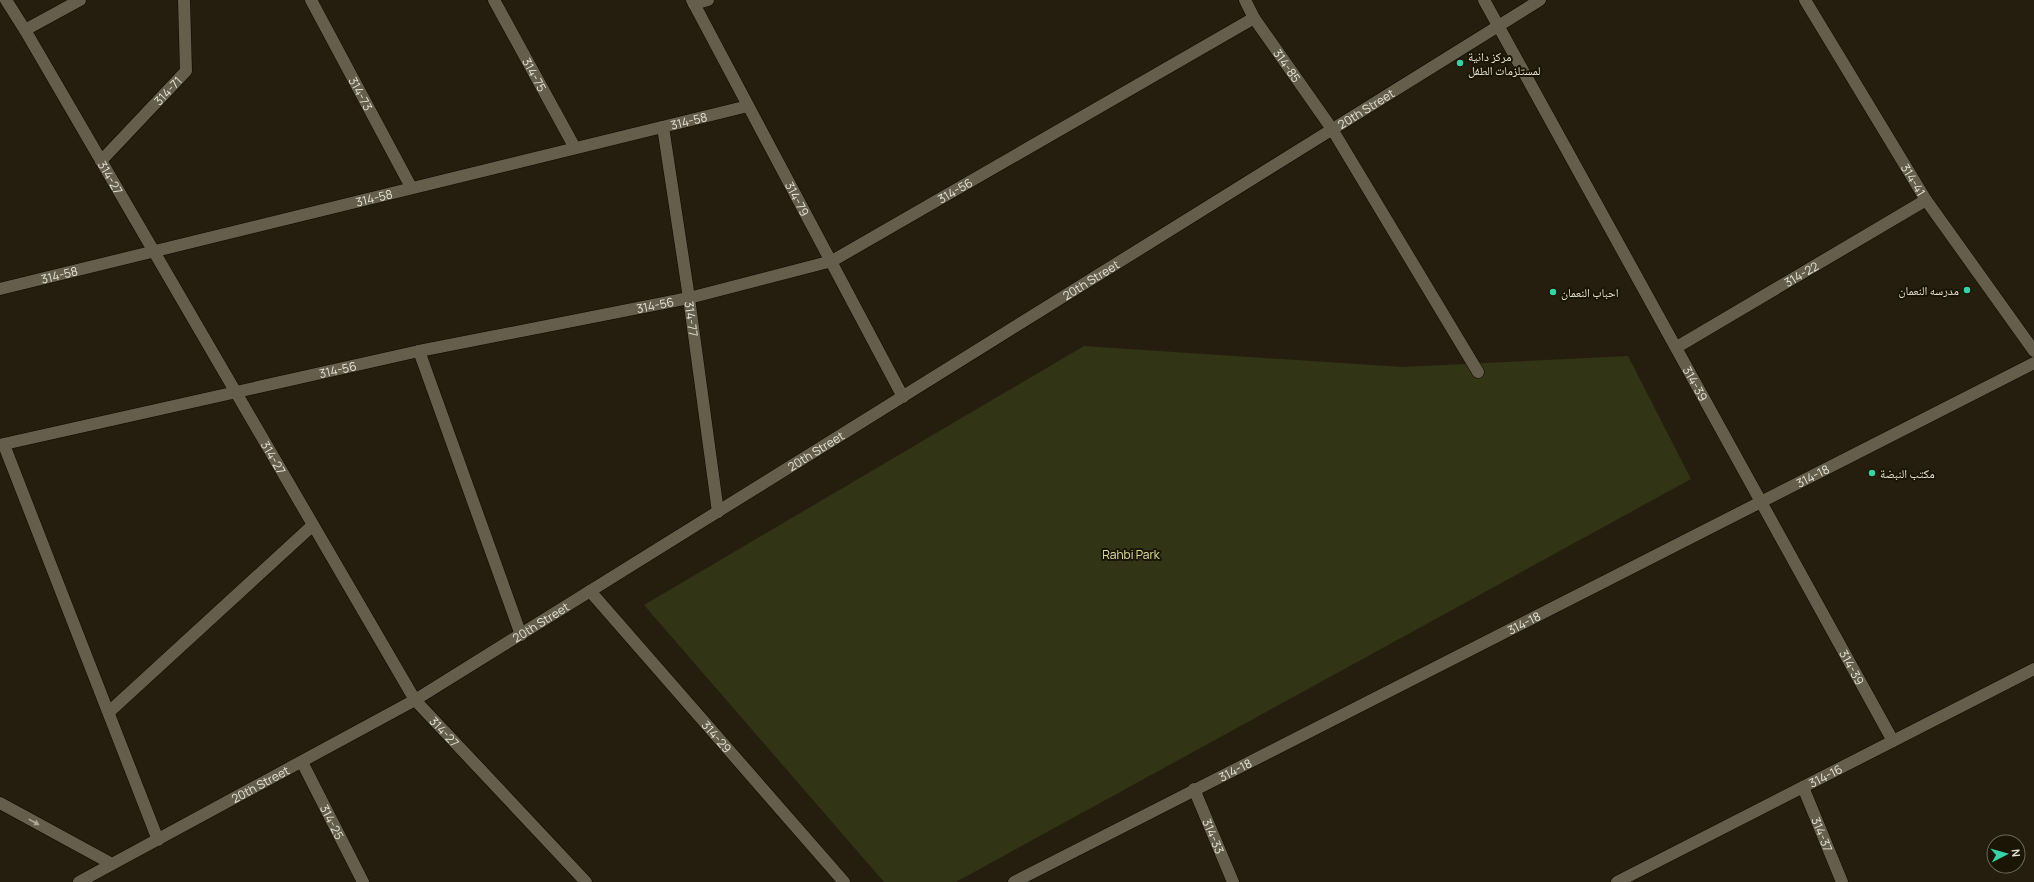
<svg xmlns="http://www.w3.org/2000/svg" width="2034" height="882" viewBox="0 0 2034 882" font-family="Manrope,'Noto Naskh Arabic',sans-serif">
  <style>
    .green { fill: #313415 }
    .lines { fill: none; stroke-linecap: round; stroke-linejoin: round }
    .lane-casing { stroke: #0e0800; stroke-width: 13 }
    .street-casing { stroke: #0e0800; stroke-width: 13 }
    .secondary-casing { stroke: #0e0800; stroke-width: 13 }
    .lane { stroke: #665e4c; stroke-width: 12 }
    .street { stroke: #665e4c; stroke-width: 12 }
    .secondary { stroke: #665e4c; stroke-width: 12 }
    .oneway { fill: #ada799 }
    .poi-dot { fill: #34d4a7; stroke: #1b1505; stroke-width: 1.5 }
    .labels { text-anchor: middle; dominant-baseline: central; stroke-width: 4; stroke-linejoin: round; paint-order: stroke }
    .poi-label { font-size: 12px; fill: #e7e2d8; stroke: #1b1505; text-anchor: start }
    .street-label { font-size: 12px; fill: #e7e2d8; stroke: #1b1505 }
    .park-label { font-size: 12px; fill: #dce49a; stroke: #1b1505 }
  </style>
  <rect width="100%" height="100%" fill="#251e0e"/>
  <path class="green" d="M1084 346 1402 367 1628 356 1691 479 956 882H884L644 605Z"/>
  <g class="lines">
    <g class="lane-casing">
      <g id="lane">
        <path d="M25 30 80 0"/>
        <path d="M1332 129 1478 372"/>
        <path id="s1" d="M101 161 186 71 184 0"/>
        <path d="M419 351 521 635"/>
        <path d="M4 445 158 840"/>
        <path d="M109 712 313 525"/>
      </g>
    </g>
    <g class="street-casing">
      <g id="street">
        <path id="s2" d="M6 0 25 30 415 700 586 882"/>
        <path id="s3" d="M311 0 411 187"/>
        <path id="s4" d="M494 0 575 148"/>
        <path id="s5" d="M692 0 903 397"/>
        <path id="s6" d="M1245 0 1254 18 1332 129"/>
        <path id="s7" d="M1484 0 1893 741"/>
        <path id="s8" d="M1805 0 1926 200 2034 351"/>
        <path d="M694 4 708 0"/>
        <path id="s9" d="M663 127 689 298 718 512"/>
        <path id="s10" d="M0 289 748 106"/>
        <path id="s11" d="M1677 347 1926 200"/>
        <path id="s12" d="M0 445 419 351 689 298 832 261 1254 18"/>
        <path id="s13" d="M590 591 844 882"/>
        <path id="s14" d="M302 762 363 882"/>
        <path id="s15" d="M1803 787 1842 882"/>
        <path id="s16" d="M1194 789 1233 882"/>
        <path d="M0 803 112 864"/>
        <path id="s17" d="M1014 882 2034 363"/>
        <path id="s18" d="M1617 882 2034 669"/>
      </g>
    </g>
    <g class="secondary-casing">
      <g id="secondary">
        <path id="s19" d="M79 882 415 700 1540 0"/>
      </g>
    </g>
    <use href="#lane" class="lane"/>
    <use href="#street" class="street"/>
    <use href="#secondary" class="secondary"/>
  </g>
  <defs><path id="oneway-solid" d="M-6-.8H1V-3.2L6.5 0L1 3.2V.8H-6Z"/></defs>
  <use class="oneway" href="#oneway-solid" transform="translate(34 822) rotate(29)"/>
  <g class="poi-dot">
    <circle cx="1460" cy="63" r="4"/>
    <circle cx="1967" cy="290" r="4"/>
    <circle cx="1553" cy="292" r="4"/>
    <circle cx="1872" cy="473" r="4"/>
  </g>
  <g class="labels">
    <g class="poi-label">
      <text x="1468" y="56">مركز دانية<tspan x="1468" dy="14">لمستلزمات الطفل</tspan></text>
      <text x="1959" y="290" text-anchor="end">مدرسه النعمان</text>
      <text x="1561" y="292">احباب النعمان</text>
      <text x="1880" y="473">مكتب النبضة</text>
    </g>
    <g class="street-label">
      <text stroke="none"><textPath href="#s6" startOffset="78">314-85</textPath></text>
      <text stroke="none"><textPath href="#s4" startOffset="85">314-75</textPath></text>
      <text stroke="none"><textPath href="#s1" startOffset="97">314-71</textPath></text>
      <text stroke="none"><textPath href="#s3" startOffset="106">314-73</textPath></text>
      <text stroke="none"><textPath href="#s19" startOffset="1502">20th Street</textPath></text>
      <text stroke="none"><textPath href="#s10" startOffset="709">314-58</textPath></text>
      <text stroke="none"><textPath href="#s2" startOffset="206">314-27</textPath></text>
      <text stroke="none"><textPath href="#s8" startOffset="210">314-41</textPath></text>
      <text stroke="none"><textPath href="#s12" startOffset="994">314-56</textPath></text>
      <text stroke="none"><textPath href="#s10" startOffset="385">314-58</textPath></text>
      <text stroke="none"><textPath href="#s5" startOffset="225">314-79</textPath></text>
      <text stroke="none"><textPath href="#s11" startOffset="144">314-22</textPath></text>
      <text stroke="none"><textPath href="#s10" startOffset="61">314-58</textPath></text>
      <text stroke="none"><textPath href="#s19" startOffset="1178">20th Street</textPath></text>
      <text stroke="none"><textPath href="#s12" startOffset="670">314-56</textPath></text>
      <text stroke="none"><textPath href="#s9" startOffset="194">314-77</textPath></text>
      <text stroke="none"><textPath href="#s12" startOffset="346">314-56</textPath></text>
      <text stroke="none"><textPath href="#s7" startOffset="438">314-39</textPath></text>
      <text stroke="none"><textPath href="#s19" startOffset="854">20th Street</textPath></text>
      <text stroke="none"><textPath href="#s2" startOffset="530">314-27</textPath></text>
      <text stroke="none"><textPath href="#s17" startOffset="896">314-18</textPath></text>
      <text stroke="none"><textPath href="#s19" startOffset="530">20th Street</textPath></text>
      <text stroke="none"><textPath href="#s17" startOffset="572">314-18</textPath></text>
      <text stroke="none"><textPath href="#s7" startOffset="762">314-39</textPath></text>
      <text stroke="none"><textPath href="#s2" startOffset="854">314-27</textPath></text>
      <text stroke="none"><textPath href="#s13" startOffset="193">314-29</textPath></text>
      <text stroke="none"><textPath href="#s17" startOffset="248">314-18</textPath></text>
      <text stroke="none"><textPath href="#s18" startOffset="234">314-16</textPath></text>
      <text stroke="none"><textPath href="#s19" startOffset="206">20th Street</textPath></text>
      <text stroke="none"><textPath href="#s14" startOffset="67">314-25</textPath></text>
      <text stroke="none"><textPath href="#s15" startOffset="51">314-37</textPath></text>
      <text stroke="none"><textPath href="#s16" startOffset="51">314-33</textPath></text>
    </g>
    <g class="park-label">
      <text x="1131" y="554">Rahbi Park</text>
    </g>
  </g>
  <g transform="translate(2006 854) rotate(84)"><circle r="19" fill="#1b1505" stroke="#6d6759"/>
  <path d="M0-3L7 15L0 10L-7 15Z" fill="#34d4a7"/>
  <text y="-6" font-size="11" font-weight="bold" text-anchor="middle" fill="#e7e2d8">N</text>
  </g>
</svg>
